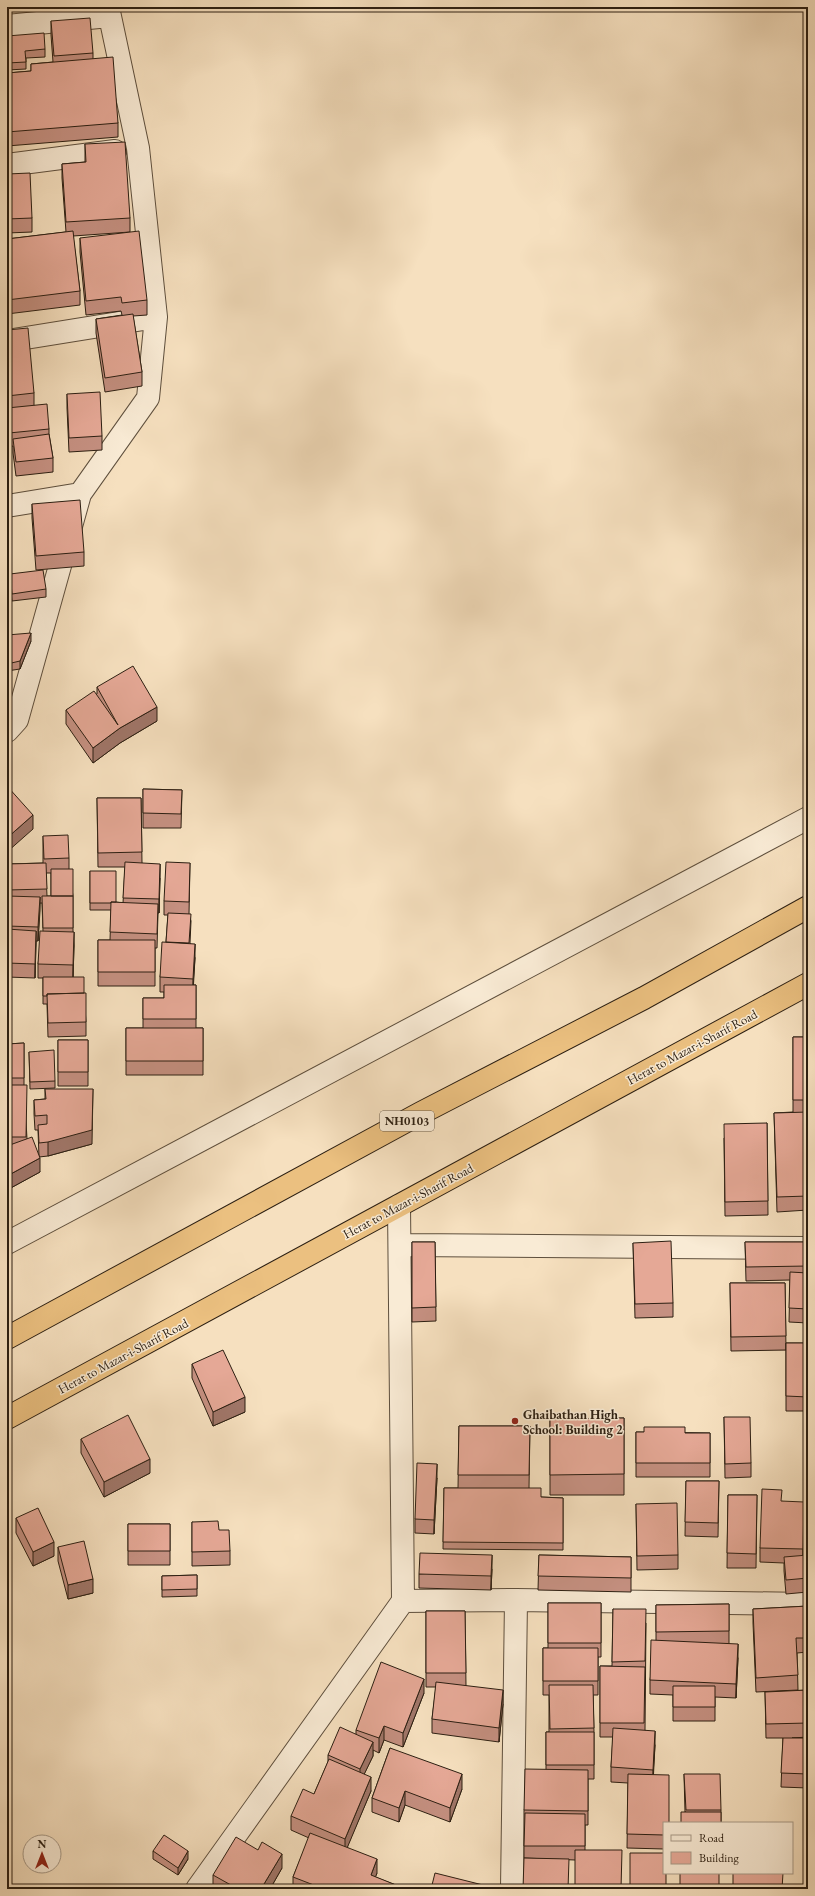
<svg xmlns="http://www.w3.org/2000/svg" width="815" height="1896" viewBox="0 0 815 1896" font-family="'EB Garamond',serif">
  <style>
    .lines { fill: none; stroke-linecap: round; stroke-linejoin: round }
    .minor-casing { stroke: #5e4f3d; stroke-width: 24 }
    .tertiary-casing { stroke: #5e4f3d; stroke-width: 24 }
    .trunk-casing { stroke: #2c1f12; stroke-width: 24 }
    .minor { stroke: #f9ebd5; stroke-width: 22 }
    .tertiary { stroke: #f9ebd5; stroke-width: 22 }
    .trunk { stroke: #ebc080; stroke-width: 22 }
    .wall { fill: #c59081; stroke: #2c1f12; fill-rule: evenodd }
    .shaded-wall { fill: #a07669; stroke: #2c1f12 }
    .building { fill: #e5a896; stroke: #2c1f12 }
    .poi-dot { fill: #8f2418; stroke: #f9ebd5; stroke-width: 1.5 }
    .labels { text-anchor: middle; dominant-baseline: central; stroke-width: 3; stroke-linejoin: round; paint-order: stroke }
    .shield { fill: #f9ebd5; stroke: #6a5c4c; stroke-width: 1 }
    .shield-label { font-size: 12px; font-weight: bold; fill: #2c1f12 }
    .street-label { font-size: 13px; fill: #2c1f12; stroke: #f9ebd5 }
    .poi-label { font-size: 13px; font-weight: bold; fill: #2c1f12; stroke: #f9ebd5; text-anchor: start }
  </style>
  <rect width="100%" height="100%" fill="#f6e0bf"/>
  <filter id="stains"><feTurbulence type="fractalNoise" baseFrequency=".005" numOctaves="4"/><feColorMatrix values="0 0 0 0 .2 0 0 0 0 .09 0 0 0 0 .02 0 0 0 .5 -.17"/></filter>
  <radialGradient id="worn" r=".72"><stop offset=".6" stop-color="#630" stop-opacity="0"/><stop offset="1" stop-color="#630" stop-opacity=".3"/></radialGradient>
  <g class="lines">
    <g class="minor-casing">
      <path id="minor" d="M7 26 109 16
        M7 165 115 151
        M7 341 156 317
        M7 506 80 494
        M7 731 17 720 80 494 148 398 156 317 138 148 108 7
        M406 1245 808 1248
        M403 1601 516 1600 808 1604
        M197 1889 403 1601 399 1206
        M512 1889 516 1600"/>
    </g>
    <g class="tertiary-casing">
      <path id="tertiary" d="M7 1243 808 818"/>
    </g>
    <g class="trunk-casing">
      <path id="trunk" d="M7 1338 421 1113 644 998 808 907
        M7 1418 808 984"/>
    </g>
    <use href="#minor" class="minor"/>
    <use href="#tertiary" class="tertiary"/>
    <use href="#trunk" class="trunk"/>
  </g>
  <path class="wall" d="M51 21 93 53V59L118 123V137L7 146V73L31 71V64L53 62 51 35Z
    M7 36 45 49V57L26 58V69L7 70Z
    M85 144 130 218V232L73 236 80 291V305L7 314V239L66 232 62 178V164L85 162Z
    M7 174 32 218V232L7 233Z
    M80 238 147 300V315L133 316 142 372V386L105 392 96 333V319L122 315 121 311 86 315 80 252Z
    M7 330 34 393V405L49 429V434L53 458V472L16 476 13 453V446L9 447 7 425Z
    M67 394 102 436V450L69 452 67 408Z
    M32 504 84 552V566L36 570 32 518Z
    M10 574 46 589V597L12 601 10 581Z
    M7 635 31 641 20 669 7 671Z
    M97 687 157 721 120 743 93 763 66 724V710L97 694Z
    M143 789 182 790 181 828H143Z
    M97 798H141L142 863 160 878 159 913H158L157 948H155V986H98V940H110L111 910H90V871L116 902 123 903 125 867H98Z
    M43 836 69 858V869L73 896V932L74 946 73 977 84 993 86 1022V1036L48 1037 47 1004H43V978H38V964L43 931 42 903H40L38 941H36L35 978 7 977V864L43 863ZM46 873H51V896H47Z
    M190 863 189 914 191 921 190 943 195 958 193 985H196V1028H203V1075H126V1028H143V998H164V992H160V977L166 942 168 915H164V901Z
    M793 1037H808V1210L777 1212 774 1113 793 1112Z
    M58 1040H88V1086H58Z
    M24 1043V1085L27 1139 40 1172 7 1190V1044Z
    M29 1052 55 1081V1088L30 1089Z
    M45 1089 92 1144 48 1156 39 1157 38 1130H35L34 1114V1100L45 1099Z
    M767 1123 768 1215 725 1216 724 1138Z
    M412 1242H435L436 1321 412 1322Z
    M745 1242H808V1323L789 1322 790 1280 746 1281Z
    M633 1243 673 1303V1317L635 1318Z
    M730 1283H785L786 1350 731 1351Z
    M786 1343H808V1411H786Z
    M192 1364 245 1412 213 1426 192 1378Z
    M724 1417 751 1463V1477L725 1478Z
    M624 1418V1495H550V1419Z
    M459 1426H530L529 1488 541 1497 563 1498V1550L443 1549 444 1488H458Z
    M636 1432 710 1433V1477H636Z
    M81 1439 150 1473 104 1497 81 1453Z
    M437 1478 434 1534 415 1533V1519Z
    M686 1481H719L718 1537 685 1536Z
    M728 1495H757L756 1568H727Z
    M782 1501 804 1516 803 1555H808V1592L786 1594 784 1571V1563L760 1562V1548Z
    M636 1504 678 1555V1569L637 1570Z
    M16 1518 54 1556 33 1566 16 1533Z
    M192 1522 219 1530 230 1551V1565L192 1566Z
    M128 1524H170V1565H128Z
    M58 1547 93 1593 68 1599 58 1561Z
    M539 1555 631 1557V1592L538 1590Z
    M492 1569 491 1590 419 1588V1574Z
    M197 1575V1596L162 1597V1576Z
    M548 1603H601V1657H598V1695H593L594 1732V1779H588V1825H585V1850L575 1860 524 1858V1810L546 1770V1732H549V1695H543V1648H548Z
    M729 1604V1644L738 1658 736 1698 715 1697V1721H673V1695L650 1694V1680L656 1641V1605Z
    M808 1606V1652L797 1653 798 1690 756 1692 753 1623V1609Z
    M613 1609 646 1623 645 1730 655 1745 653 1775 664 1823V1849L627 1848 628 1783 611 1782V1767L613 1737H600V1666H612Z
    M426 1611H465L466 1686 503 1704 499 1742 432 1733V1719L436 1687H426Z
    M807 1666H808V1689L807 1680Z
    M808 1690V1737L792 1738H808V1788L781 1787 783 1738H766L765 1692Z
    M424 1693 403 1747 384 1740 379 1753 373 1750V1756L364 1774 371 1791 347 1847 377 1873 375 1877 406 1889H293V1877L309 1838 291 1830V1816L314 1794 328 1762V1755L356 1734V1730Z
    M390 1748 462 1789 450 1822 405 1805 399 1822 372 1812V1798Z
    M684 1774 721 1810V1823L685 1812Z
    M153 1851 188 1859 178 1875 153 1859Z
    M282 1868 270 1889H213V1875Z"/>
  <path class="shaded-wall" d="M31 633V641L20 669V661Z
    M157 707V721L120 743 93 763V748L120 728Z
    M33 815V829L7 852V838Z
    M160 864V878L159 913V899Z
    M40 897V911L38 941V927Z
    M36 931V945L35 978V964Z
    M74 932V946L73 979V965Z
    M195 944V958L193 993V979Z
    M93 1089 92 1144 48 1156V1142Z
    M40 1158V1172L7 1190V1176Z
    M245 1397V1412L213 1426V1412Z
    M150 1459V1473L104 1497V1482Z
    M437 1464V1478L434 1534V1520Z
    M804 1502V1516L803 1563V1549Z
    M54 1542V1556L33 1566V1552Z
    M492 1555V1569L491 1590V1576Z
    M93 1579V1593L68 1599V1585Z
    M738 1644V1658L736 1698V1684Z
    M424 1679V1693L403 1747V1733Z
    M503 1690V1704L499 1742V1728Z
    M384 1726V1740L379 1753V1738Z
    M655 1731V1745L653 1784V1770Z
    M373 1742V1756L360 1783V1769Z
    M462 1774V1789L450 1822V1808Z
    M371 1777V1791L345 1853V1839Z
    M405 1791V1805L399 1822V1808Z
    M188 1851V1859L178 1875V1868Z
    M282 1854V1868L270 1889H261Z
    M377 1859V1873L371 1889V1875Z"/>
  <path class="building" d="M90 18 93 53 54 56 51 21Z
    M44 33 45 49 25 51 26 62 7 63V36Z
    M113 57 118 123 7 132V73L31 71V64Z
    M125 142 130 218 66 222 62 164 86 162 85 144Z
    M30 173 32 218 7 219V174Z
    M73 231 80 291 7 300V239Z
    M139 231 147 300 122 303 121 297 86 301 80 238Z
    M133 314 142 372 105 378 96 319Z
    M28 328 34 393 7 396V330Z
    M100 392 102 436 69 438 67 394Z
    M47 404 49 429 9 433 7 408Z
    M49 434 53 458 16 462 13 439Z
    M80 500 84 552 36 556 32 504Z
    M43 570 46 589 12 594 10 574Z
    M31 633 20 661 7 664V635Z
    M133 666 157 707 120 728 93 748 66 710 94 691 118 725 97 687Z
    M7 786 33 815 7 838Z
    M143 789 182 790 181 814 143 813Z
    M97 798H141L142 852 98 853Z
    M68 835 69 858 44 859 43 836Z
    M125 862 160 864 159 899 123 898Z
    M166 862 190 863 189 902 164 901Z
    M46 863 47 889 7 890V864Z
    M51 869H73V896H51Z
    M90 871H116V902H111V903H90Z
    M7 896 40 897 38 927 7 926Z
    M42 896H73V928H43Z
    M111 902 158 904 157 934 110 932Z
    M168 913 191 914 189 943 166 942Z
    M7 929 36 931 35 964 7 963Z
    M40 931 74 932 73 965 38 964Z
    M98 940H155V972H98Z
    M162 942 195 944 193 979 160 977Z
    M43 977H84V993L47 994V996H43Z
    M164 985H196V1019H143V998H164Z
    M86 993V1022L48 1023 47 994Z
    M126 1028H203V1061H126Z
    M793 1037H808V1100H793Z
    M58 1040H88V1072H58Z
    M24 1043V1078H7V1044Z
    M54 1050 55 1081 30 1082 29 1052Z
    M7 1085H27L26 1137H7Z
    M45 1089H93L92 1130 48 1142 39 1143 38 1125 47 1124V1115L35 1116 34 1100 46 1099Z
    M808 1112V1196L777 1197 774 1113Z
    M767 1123 768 1201 725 1202 724 1124Z
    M32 1137 40 1158 7 1176V1146Z
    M671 1241 673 1303 635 1304 633 1243Z
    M412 1242H435L436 1307 412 1308Z
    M745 1242H808V1266L746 1267Z
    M790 1272 808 1273V1309L789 1308Z
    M730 1283H785L786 1336 731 1337Z
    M786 1343H808V1397L786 1396Z
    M223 1350 245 1397 213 1412 192 1364Z
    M128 1415 150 1459 104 1482 81 1439Z
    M724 1417H750L751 1463 725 1464Z
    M624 1418V1474L550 1475V1419Z
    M459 1426H530L529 1475H458Z
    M644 1427H685V1433H710V1463H636V1432H644Z
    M417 1463 437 1464 434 1520 415 1519Z
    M686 1481H719L718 1523 685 1522Z
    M444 1488H541V1497L563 1498V1543L443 1542Z
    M762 1489 782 1490 781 1501 804 1502 803 1549 760 1548Z
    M728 1495H757L756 1554 727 1553Z
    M677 1503 678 1555 637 1556 636 1504Z
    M38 1508 54 1542 33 1552 16 1518Z
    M218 1521 219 1530H229L230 1551 192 1552V1522Z
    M128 1524H170V1551H128Z
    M84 1541 93 1579 68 1585 58 1547Z
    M420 1553 492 1555 491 1576 419 1574Z
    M539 1555 631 1557V1578L538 1576Z
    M808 1555V1578L786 1580 784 1557Z
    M197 1575V1589L162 1590V1576Z
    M548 1603H601V1643H548Z
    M729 1604V1631L656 1632V1605Z
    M808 1606V1638H796L798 1675 756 1678 753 1609Z
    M613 1609H646L645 1661 612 1662Z
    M426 1611H465L466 1673H426Z
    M651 1640 738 1644 736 1684 650 1680Z
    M543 1648H598V1681H543Z
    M381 1662 424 1679 403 1733 384 1726 379 1738 356 1730Z
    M600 1666 645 1667 644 1723H600Z
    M807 1666H808V1675Z
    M436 1682 503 1690 499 1728 432 1719Z
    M549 1685H593L594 1728 550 1729Z
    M673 1686H715V1707H673Z
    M808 1690V1723L766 1724 765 1692Z
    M340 1727 373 1742 360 1769 328 1755Z
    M613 1728 655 1731 653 1770 611 1767Z
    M546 1732H594V1765H546Z
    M783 1738H808V1774L781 1773Z
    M390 1748 462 1774 450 1808 405 1791 399 1808 372 1798Z
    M329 1759 371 1777 345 1839 291 1816 303 1789 314 1794Z
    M525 1769 588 1770V1811L524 1810Z
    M628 1774 669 1775V1823H664V1835L627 1834Z
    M684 1774H720L721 1810H686Z
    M681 1812H721V1823H681Z
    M525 1813 585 1814V1846H524Z
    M310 1833 377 1859 371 1875 406 1889H324L293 1877Z
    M164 1835 188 1851 178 1868 153 1851Z
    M236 1837 258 1850 262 1842 282 1854 261 1889H238L213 1875Z
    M575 1850H622L621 1889H575Z
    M630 1853H664V1873H666V1889H630Z
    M524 1858 569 1859 568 1889H523Z
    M435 1873 499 1889H431Z
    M680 1873H719V1889H680Z
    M733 1873H783L782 1889H733Z"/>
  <circle class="poi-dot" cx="515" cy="1421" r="4"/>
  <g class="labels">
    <rect class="shield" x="380" y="1111" width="54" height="20" rx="3"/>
    <g class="shield-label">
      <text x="407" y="1121">NH0103</text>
    </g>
    <g class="street-label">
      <text transform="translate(692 1047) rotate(-28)">Herat to Mazar-i-Sharif Road</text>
      <text transform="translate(408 1201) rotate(-28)">Herat to Mazar-i-Sharif Road</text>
      <text transform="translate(123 1356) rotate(-28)">Herat to Mazar-i-Sharif Road</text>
    </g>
    <g class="poi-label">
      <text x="523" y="1414">Ghaibathan High<tspan x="523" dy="15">School: Building 2</tspan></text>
    </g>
  </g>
  <rect width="815" height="1896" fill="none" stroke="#f6e0bf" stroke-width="24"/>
  <rect x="8" y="8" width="799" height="1880" fill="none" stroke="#2c1f12" stroke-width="2"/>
  <rect x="12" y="12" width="791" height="1872" fill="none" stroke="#2c1f12"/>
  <rect x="663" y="1822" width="130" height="52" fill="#f9ebd5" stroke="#a79987"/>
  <rect x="671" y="1835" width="20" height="6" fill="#f9ebd5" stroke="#a79987"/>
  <text x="699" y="1842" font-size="12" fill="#2c1f12">Road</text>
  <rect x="671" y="1852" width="20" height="12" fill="#e5a896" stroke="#a79987"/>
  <text x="699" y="1862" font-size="12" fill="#2c1f12">Building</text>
  <g transform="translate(42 1854)"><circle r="19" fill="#f9ebd5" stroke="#a79987"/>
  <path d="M0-3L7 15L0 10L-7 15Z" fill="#8f2418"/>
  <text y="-6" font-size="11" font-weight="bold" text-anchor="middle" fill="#2c1f12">N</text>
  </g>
  <rect width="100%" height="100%" filter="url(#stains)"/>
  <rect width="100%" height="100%" fill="url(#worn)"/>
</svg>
